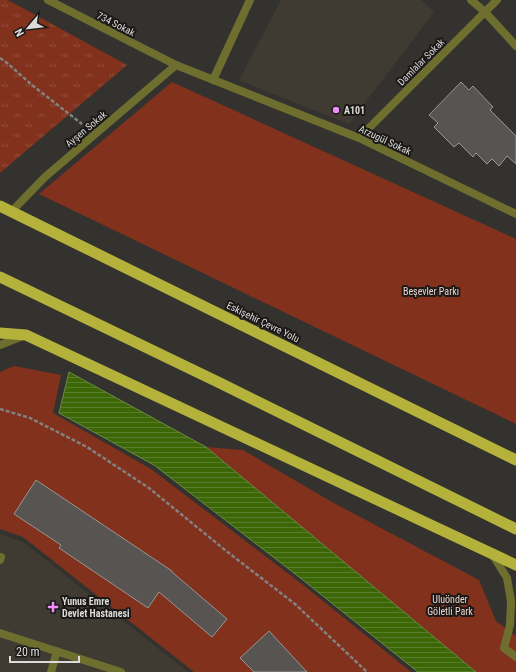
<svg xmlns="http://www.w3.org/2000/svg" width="516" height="672" viewBox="0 0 516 672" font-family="'Roboto Condensed',sans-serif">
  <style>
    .built { fill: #3f3b33 }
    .grass { fill: url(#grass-tufts) }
    .park { fill: #81311c }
    .water { fill: url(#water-rules); stroke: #6c8a46 }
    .building { fill: #575452; stroke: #999694 }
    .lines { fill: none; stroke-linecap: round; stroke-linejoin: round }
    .path { stroke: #838280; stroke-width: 2.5; stroke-dasharray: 4 2; stroke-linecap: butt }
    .service { stroke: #6e6e2f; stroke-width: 8 }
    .minor { stroke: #6e6e2f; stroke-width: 8 }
    .tertiary { stroke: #6e6e2f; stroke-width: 8 }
    .trunk { stroke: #b4b23a; stroke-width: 11 }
    .poi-dot { fill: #ee8cf8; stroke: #1a1918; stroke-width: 1.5 }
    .labels { text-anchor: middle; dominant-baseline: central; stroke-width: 4; stroke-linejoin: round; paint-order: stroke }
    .street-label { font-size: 10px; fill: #dcdbd9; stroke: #1a1918 }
    .poi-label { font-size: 10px; font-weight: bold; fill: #dcdbd9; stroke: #1a1918; text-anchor: start }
    .park-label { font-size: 10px; fill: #edd2cb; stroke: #1a1918 }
  </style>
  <defs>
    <pattern id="grass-tufts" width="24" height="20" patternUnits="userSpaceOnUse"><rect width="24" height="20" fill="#81311c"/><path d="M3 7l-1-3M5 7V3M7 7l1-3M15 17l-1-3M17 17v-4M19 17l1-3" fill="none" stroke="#924e3c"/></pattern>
    <pattern id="water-rules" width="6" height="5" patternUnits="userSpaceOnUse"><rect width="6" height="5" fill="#3c6707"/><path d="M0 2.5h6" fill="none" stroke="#587c2b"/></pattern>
  </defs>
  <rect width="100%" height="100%" fill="#33322f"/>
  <path class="built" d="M281 0H421L434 12 349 124 239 80Z
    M0 534 23 542 188 672H0Z"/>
  <path class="grass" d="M0 0H8L127 65 0 173Z"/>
  <path class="park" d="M172 82 516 239V424L39 194Z
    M14 366 61 375 53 413 151 469 302 584 411 672H194L23 537 0 529V372Z
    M206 447 243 450 332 502 479 580 496 621 516 636V672H476Z"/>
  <path class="water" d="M69 372 206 447 476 672H418L303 580 154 465 59 413Z"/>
  <path class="building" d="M461 82 469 90 473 86 493 107 490 110 516 136V164L507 156 499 166 492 159 487 164 476 153 473 157 459 143 454 147 434 127 438 123 429 115Z
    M36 480 172 571V572L227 619 212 637 159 592 148 608 59 548 61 545 14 514Z
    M269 631 307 672H254L240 658Z"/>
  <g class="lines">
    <path class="path" d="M0 58 6 62 32 85 82 124
      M0 409 30 418 87 447 149 488 225 550 295 604 367 672"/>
    <path class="service" d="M492 554 507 578 511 601 510 625 504 648 516 657
      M0 560 1 557
      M0 633 121 672
      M51 672 57 651"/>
    <path class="minor" d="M48 0 176 65 359 138 516 214
      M471 0 485 12 516 46
      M213 80 250 0
      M359 138 497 0
      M12 211 45 177 176 65"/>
    <path class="tertiary" d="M0 345 23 336"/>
    <path class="trunk" d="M0 206 516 460
      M0 277 222 384 516 529
      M0 333 26 335 516 565"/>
  </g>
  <g class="poi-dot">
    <circle cx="336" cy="110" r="4"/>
    <path d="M51 601h4v4h4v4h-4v4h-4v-4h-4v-4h4z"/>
  </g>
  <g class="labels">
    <g class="street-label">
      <text transform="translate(116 24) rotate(27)">734 Sokak</text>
      <text transform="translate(421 62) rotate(-45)">Damlalar Sokak</text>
      <text transform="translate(86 129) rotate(-40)">Ayşen Sokak</text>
      <text transform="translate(385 140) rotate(25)">Arzugül Sokak</text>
      <text transform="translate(263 322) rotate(26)">Eskişehir Çevre Yolu</text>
    </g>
    <g class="poi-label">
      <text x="344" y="110">A101</text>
      <text x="62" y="601">Yunus Emre<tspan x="62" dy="12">Devlet Hastanesi</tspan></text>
    </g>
    <g class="park-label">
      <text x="431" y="291">Beşevler Parkı</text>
      <text x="450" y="599">Uluönder<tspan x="450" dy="12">Göletli Park</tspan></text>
    </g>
  </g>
  <g transform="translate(28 28) rotate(242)" stroke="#1a1918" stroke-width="3" paint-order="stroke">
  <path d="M0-3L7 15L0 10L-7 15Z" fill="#dcdbd9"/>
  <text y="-6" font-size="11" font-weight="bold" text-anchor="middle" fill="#dcdbd9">N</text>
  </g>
  <path d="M10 656v6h69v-6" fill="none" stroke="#dcdbd9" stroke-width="2"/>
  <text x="16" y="656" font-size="12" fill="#dcdbd9" stroke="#1a1918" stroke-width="3" paint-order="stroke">20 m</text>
</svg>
